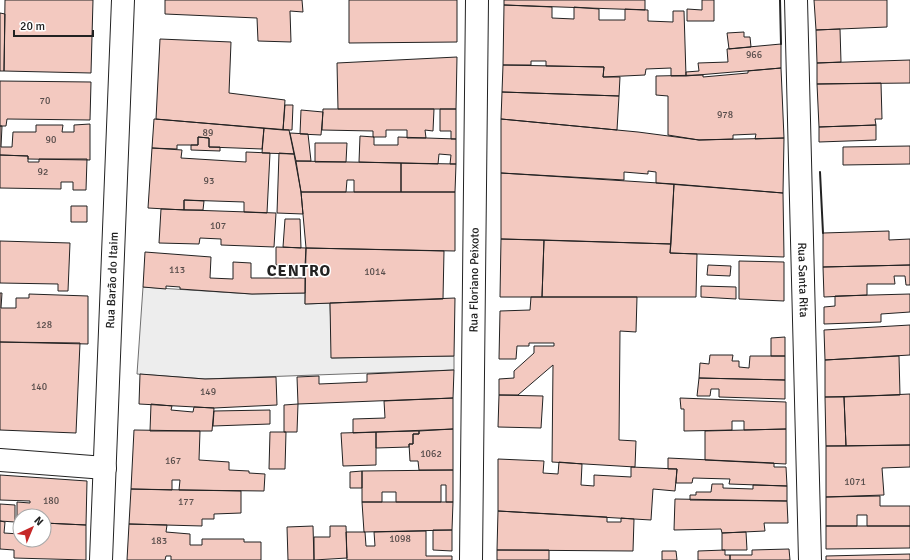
<svg xmlns="http://www.w3.org/2000/svg" width="910" height="560" viewBox="0 0 910 560" font-family="Signika,sans-serif">
  <style>
    .parking { fill: #ededed; stroke: #6f6f6f }
    .building { fill: #f3c9c0; stroke: #222 }
    .lines { fill: none; stroke-linecap: round; stroke-linejoin: round }
    .minor-casing { stroke: #222; stroke-width: 24 }
    .major-casing { stroke: #222; stroke-width: 24 }
    .minor { stroke: #fff; stroke-width: 22 }
    .major { stroke: #fff; stroke-width: 22 }
    .wall { stroke: #222; stroke-width: 2 }
    .labels { text-anchor: middle; dominant-baseline: central; stroke-width: 3; stroke-linejoin: round; paint-order: stroke }
    .number-label { font-size: 10px; fill: #564c4a }
    .street-label { font-size: 12px; fill: #222; stroke: #fff }
    .district-label { font-size: 16px; font-weight: bold; letter-spacing: 1px; fill: #222; stroke: #fff }
  </style>
  <rect width="100%" height="100%" fill="#fff"/>
  <path class="parking" d="M143 287 252 294 305 293V304L330 303 332 358 454 356V370L205 379 137 374Z"/>
  <path class="building" d="M5 0H93L91 73 4 71Z
    M165 0H302L303 12 290 11 291 42 258 41 257 18 165 14Z
    M349 0H457V42L349 43Z
    M504 0H645V10L504 5Z
    M702 0H714V21H687V9L702 10Z
    M814 0H887V27L816 30Z
    M504 5 552 7V18L574 19V7L599 9V20H625V9L648 10V21L673 22V11H684L686 76H671V68L646 69 645 75 603 77 604 67 546 66V61H531V65H503Z
    M0 13 5 14 4 71H0Z
    M840 29 841 62 817 63 816 30Z
    M744 32V37H750L751 47 729 49 727 33Z
    M160 39 231 42 229 93 285 100 283 130 156 119Z
    M781 44V68L686 76V72L699 71 698 63 728 62 727 49Z
    M457 57 456 109H338L337 63Z
    M910 60V83L817 84V63Z
    M503 65 604 67 603 77H620L619 96 502 92Z
    M781 68 784 138 755 139 756 134 733 135V139L699 140 668 135V96L656 95V76L703 75V77L748 73V71Z
    M0 81 91 82 90 120 7 119 6 126H0Z
    M881 83 882 119H875L876 125 819 127 817 84Z
    M502 92 619 96 617 130 501 119Z
    M285 105H293L292 130H283Z
    M323 109H434L433 131 425 130 426 138H407V130H386V137H373V131L322 130Z
    M440 109H456V139H451V131H440Z
    M301 110 323 112 321 135 300 134Z
    M154 119 264 128 262 149 209 147V138L198 137V145H177V149L152 148Z
    M501 119 638 132 699 140 784 138 783 193 656 183V172L648 171V174L624 172V180L501 173Z
    M90 124V160L28 159V156L0 155V126H2L1 147H12L13 132H36V125H63L62 132H74V125Z
    M876 125V140L819 142V127Z
    M264 128 289 130 294 154 262 153Z
    M290 133 308 134 311 161H296Z
    M360 136 374 137V145H398V137L456 139V164H450L451 155 439 154 438 164 359 162Z
    M198 137 209 138V147H220V151L191 150V145H198Z
    M315 143H347L346 162H315Z
    M910 146V164L843 165V147Z
    M152 148 182 150 181 158 246 162V152L270 153 267 213 244 212V202L184 200V210L148 208Z
    M279 153 294 154 301 192 303 214 277 213Z
    M0 155 28 156V162H39V159H87L86 190H73V182H61V189L0 188Z
    M296 161 401 163V192H354V180H347L346 192H301Z
    M401 163 456 164 455 192H401Z
    M501 173 674 184 671 244 501 239Z
    M674 184 783 193 784 257 670 253Z
    M301 192H455V251L306 248Z
    M184 200 204 201 203 210H184Z
    M71 206H87V222H71Z
    M161 209 276 213 274 247 221 245V239L200 238 199 244 159 243Z
    M285 219H300L301 248 283 247Z
    M889 231V240L910 239V265L823 267V233Z
    M501 239 544 240 542 297H500Z
    M544 240 671 244 670 253 697 254 696 297H542Z
    M0 241 70 243 68 291H58V284L0 283Z
    M276 247 306 248 305 266 276 265Z
    M306 248 444 251 443 299 305 304Z
    M145 252 211 257 210 278 233 279V262L251 263V278H305V293L252 294 180 289V287L166 286V289L143 287Z
    M739 261 784 262V301L739 299Z
    M708 265 731 266 730 276 707 275Z
    M910 265V285H906L905 276H894L895 284H867V295L824 297 823 267Z
    M701 286 736 287V299L701 297Z
    M0 293H2L1 308H16V298H29V294L88 296V344L0 342Z
    M910 294V312L881 314V322L824 324V307L835 306V296Z
    M531 297H637L636 332 620 331 619 440 636 441 635 467 552 462 553 365 518 395H499V379L514 378V371L534 353V346H554V343H529V346H517L516 359H499L500 311 530 310Z
    M455 298 454 356 331 358 330 303Z
    M910 325V355L825 360 824 330Z
    M785 337V356H771V338Z
    M0 342 80 343 76 433 0 430Z
    M710 355H733L732 361H739V367L749 368 750 356H785V380L699 378 700 363 709 364Z
    M899 356 900 395 825 397V360Z
    M454 370 453 398 298 404 297 377 319 376V384L367 382V374Z
    M140 374 205 379 276 377 277 405 214 408 139 404Z
    M699 378 785 380V399L719 397V389H711L710 396H697Z
    M910 394V445L846 446 844 397Z
    M499 395 543 396 541 428 498 427Z
    M825 397H844L846 446H826Z
    M453 398V429L353 433V419L385 418 384 401Z
    M680 398 786 402V429L744 430V421H732V430L684 431V409H681Z
    M151 404 172 406 171 410 193 412 194 407 214 408 212 431H150Z
    M298 404 297 432H284V405Z
    M270 410V424L213 426 214 411Z
    M453 429V470H419L418 461H410L409 444H413V434H419V431Z
    M786 429V464L705 460V431Z
    M134 430 200 431 199 460 229 462V470L249 471V473L265 474 264 491 179 490 180 480H172V490L131 489Z
    M419 431V434H413V444H409V447L376 448V432Z
    M270 432H286L285 469H269Z
    M376 432V465L343 466 341 433Z
    M910 445V467L882 468 884 495 826 497V446Z
    M668 458 774 463V467H786L787 486 729 484 730 479 693 478 692 483H676L677 469H668Z
    M498 459 544 461 543 473 558 474 559 462 582 464 581 485 594 486V475L631 477V467L677 469 675 491 653 489 651 520 498 511Z
    M453 470V502H446V485H441V502H396V492H382V502H362V471Z
    M362 471V488H350V472Z
    M0 475 87 481 86 525 44 523V516H20V522H17V502L30 503V501L0 500Z
    M712 484H723V488L753 489V485L787 486V501L690 500V495H696V492H711Z
    M131 489 241 491V513L214 514V519H202V526L129 524Z
    M880 496V506H910V526H867V515H857V526H826V497Z
    M675 499 787 501 788 523H764L765 531 722 533 721 529 674 530Z
    M362 502H453L452 530 364 532Z
    M0 504 15 505V522L0 521Z
    M498 511 607 517V522H621V518L634 519 633 551 497 550Z
    M0 521 5 522 4 533 20 534V540H44V523L86 525V560L14 558V550L0 549Z
    M129 524 167 525 166 532 190 534V545H202V539H244V542H261V560H171V556H166L165 560H127Z
    M313 526 314 560H288L287 527Z
    M330 526H346L347 558 314 560V537H330Z
    M826 526H910V548L826 549Z
    M433 530H452V551L433 550Z
    M426 531V556H452V560H347L346 532H365L366 546H375L374 532Z
    M746 532 747 550H722V533Z
    M789 549 790 560H730V555H752V550Z
    M497 550H549V560H497Z
    M725 550V555H730V560H698V551Z
    M662 551H676L677 560H662Z
    M910 554V560H826V556Z"/>
  <g class="lines">
    <g class="minor-casing">
      <g id="minor">
        <path id="s1" d="M796 0 810 560"/>
        <path d="M0 460 105 468"/>
        <path id="s2" d="M101 560 123 0"/>
      </g>
    </g>
    <g class="major-casing">
      <g id="major">
        <path id="s3" d="M471 560 477 0"/>
      </g>
    </g>
    <use href="#minor" class="minor"/>
    <use href="#major" class="major"/>
    <path class="wall" d="M780 0 781 44
      M820 172 823 233"/>
  </g>
  <g class="labels">
    <g class="number-label">
      <text x="754" y="55">966</text>
      <text x="45" y="101">70</text>
      <text x="725" y="115">978</text>
      <text x="208" y="133">89</text>
      <text x="51" y="140">90</text>
      <text x="43" y="172">92</text>
      <text x="209" y="181">93</text>
      <text x="218" y="226">107</text>
      <text x="177" y="270">113</text>
      <text x="375" y="272">1014</text>
      <text x="44" y="325">128</text>
      <text x="39" y="387">140</text>
      <text x="208" y="392">149</text>
      <text x="431" y="454">1062</text>
      <text x="173" y="461">167</text>
      <text x="855" y="482">1071</text>
      <text x="51" y="501">180</text>
      <text x="186" y="502">177</text>
      <text x="400" y="539">1098</text>
      <text x="159" y="541">183</text>
    </g>
    <g class="street-label">
      <text stroke="none"><textPath href="#s2" startOffset="280">Rua Barão do Itaim</textPath></text>
      <text stroke="none"><textPath href="#s3" startOffset="280">Rua Floriano Peixoto</textPath></text>
      <text stroke="none"><textPath href="#s1" startOffset="280">Rua Santa Rita</textPath></text>
    </g>
    <g class="district-label">
      <text x="299" y="271">CENTRO</text>
    </g>
  </g>
  <g transform="translate(32 528) rotate(44)"><circle r="19" fill="#ffffff" stroke="#a7a7a7"/>
  <path d="M0-3L7 15L0 10L-7 15Z" fill="#c62828"/>
  <text y="-6" font-size="11" font-weight="bold" text-anchor="middle" fill="#222222">N</text>
  </g>
  <path d="M14 30v6h79v-6" fill="none" stroke="#222222" stroke-width="2"/>
  <text x="20" y="30" font-size="12" fill="#222222" stroke="#ffffff" stroke-width="3" paint-order="stroke">20 m</text>
</svg>
